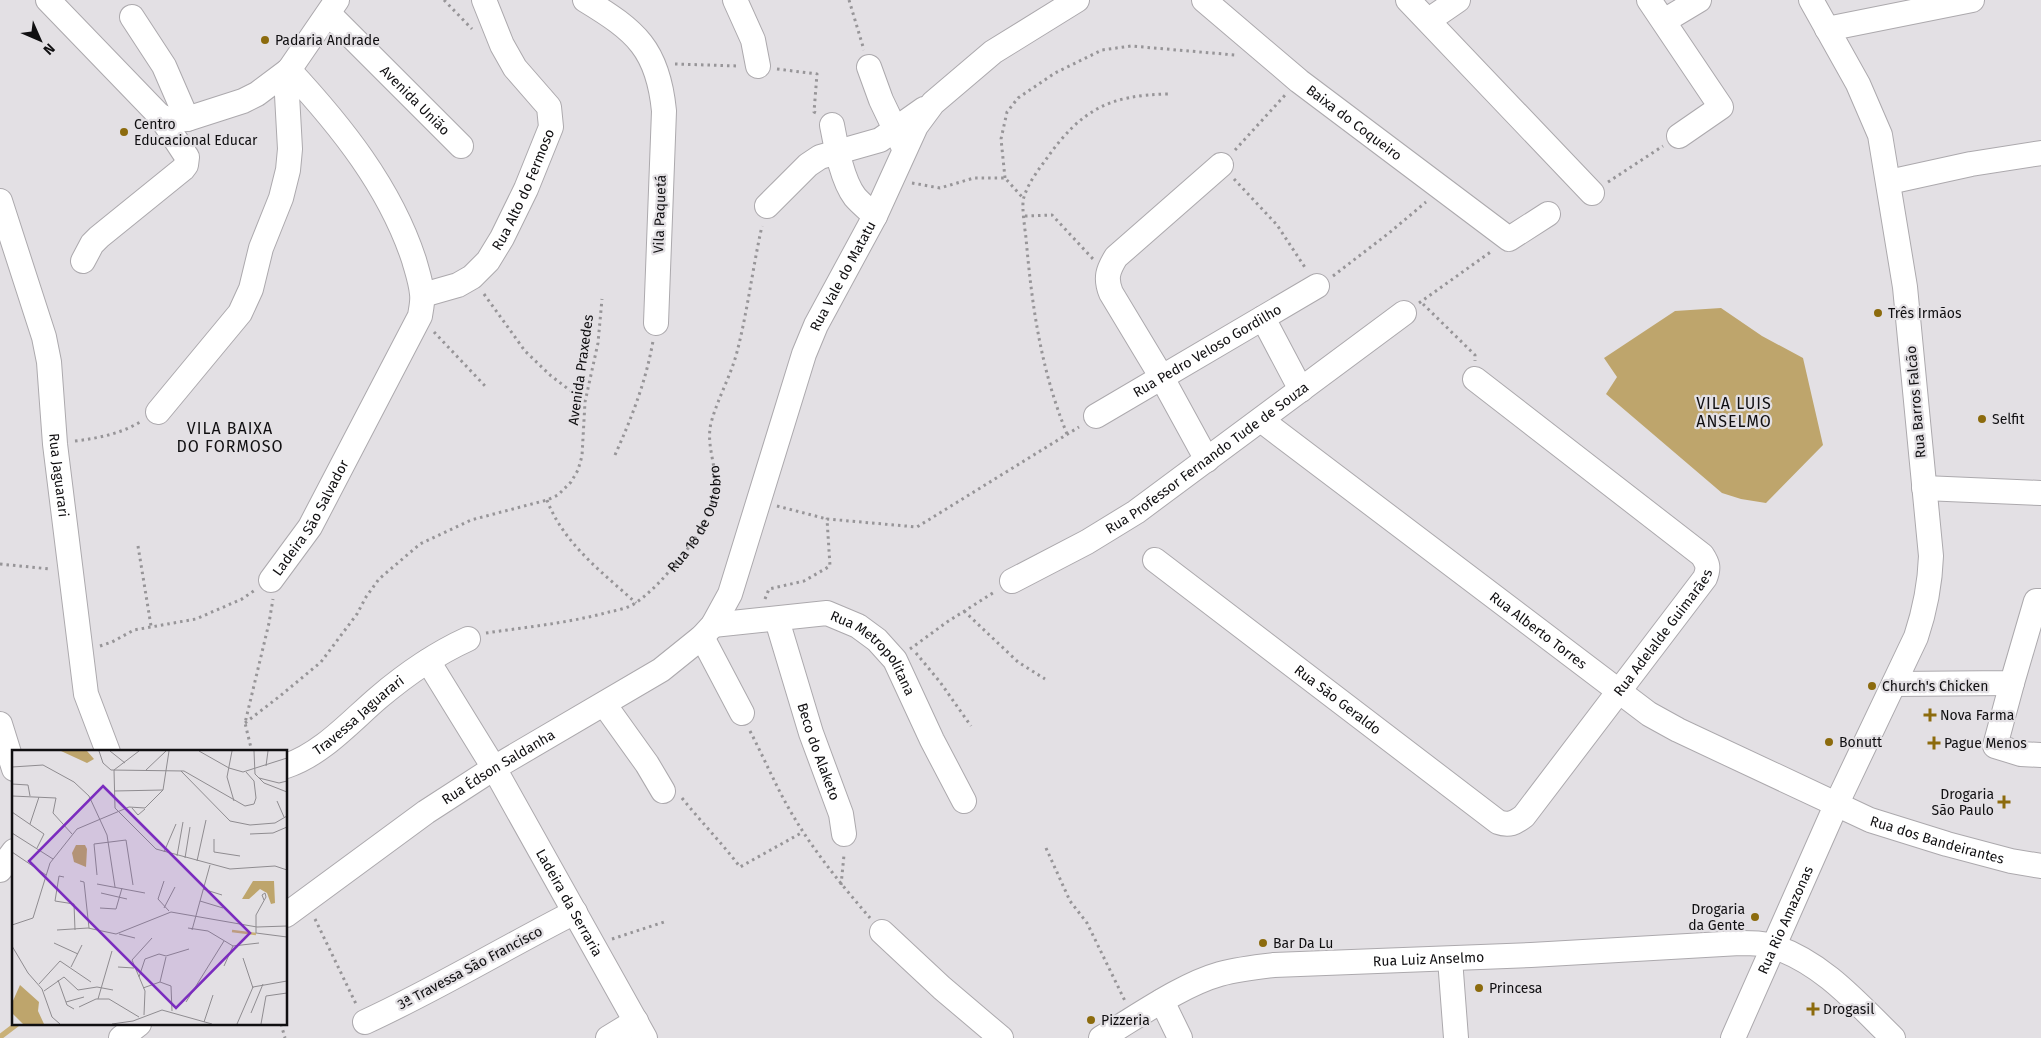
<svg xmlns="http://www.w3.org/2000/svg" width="2041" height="1038" viewBox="0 0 2041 1038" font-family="'Fira Sans',sans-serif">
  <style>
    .forest { fill: #bea56c }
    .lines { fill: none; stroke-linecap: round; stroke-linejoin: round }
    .stream { stroke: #c9b077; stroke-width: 5.5 }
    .minor-casing { stroke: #aca9ad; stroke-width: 26 }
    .path { stroke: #979598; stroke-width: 3; stroke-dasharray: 2.5 4; stroke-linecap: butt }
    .minor { stroke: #fff; stroke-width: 24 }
    .poi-dot { fill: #8c6b0d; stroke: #e3e0e4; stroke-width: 2 }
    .labels { text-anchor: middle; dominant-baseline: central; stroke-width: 4.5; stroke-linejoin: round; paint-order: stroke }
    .poi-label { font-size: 14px; fill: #100f11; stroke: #e3e0e4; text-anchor: start }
    .street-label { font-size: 14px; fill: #100f11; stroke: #e3e0e4 }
    .quarter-label { font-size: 16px; letter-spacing: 1px; fill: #100f11; stroke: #e3e0e4 }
    .inset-river { fill: none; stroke: #c9b077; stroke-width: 2.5 }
    .inset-road { fill: none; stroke: #8f8c90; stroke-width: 1 }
    .view { fill: #7b2cbf; fill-opacity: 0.15; stroke: #7b2cbf; stroke-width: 2.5 }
    .inset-edge { fill: none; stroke: #100f11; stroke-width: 2.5 }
  </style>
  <rect width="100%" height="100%" fill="#e3e0e4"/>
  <path class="forest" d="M1721 308 1762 336 1803 358 1823 445 1766 503 1741 499 1722 493 1606 394 1617 377 1604 358 1675 311Z"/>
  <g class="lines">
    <path class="stream" d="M0 1037 17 1024"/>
    <g class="minor-casing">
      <g id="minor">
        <path d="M48 0 160 116 187 157 186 165 183 169 99 237 92 244 83 261"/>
        <path d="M585 0C636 31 658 49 664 111L656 323"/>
        <path d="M735 0 753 40 758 66"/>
        <path id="s2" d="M1204 0 1299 81 1509 239 1548 214"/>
        <path d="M1408 0 1592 193"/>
        <path d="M1649 0 1721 107 1679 136"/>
        <path id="s3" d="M329 14 461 146"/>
        <path d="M132 17 164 66 187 119"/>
        <path d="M1429 20 1458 0"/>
        <path d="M1664 21 1699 0"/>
        <path d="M1827 29 1972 0"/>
        <path d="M869 67 881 100 902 144"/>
        <path d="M160 116 171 120 187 119 243 101 257 94 289 70 337 0"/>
        <path d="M832 125C836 146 842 180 855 197 861 204 869 210 875 216"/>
        <path d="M1889 182 1971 164 2041 153"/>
        <path id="s4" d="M0 201 44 337 49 362 55 444 86 694 108 752"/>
        <path d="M767 206 808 165 820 157 880 140 924 109"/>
        <path id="s5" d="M423 295 458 285 472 277 488 261 502 238 526 189 551 127 549 107 515 68 502 45 484 0"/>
        <path d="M1263 318 1301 390"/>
        <path d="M158 412 240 313 251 289 261 248 281 198 288 170 290 149 287 95 289 70"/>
        <path id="s6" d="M1096 416 1317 286"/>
        <path id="s7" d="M1261 420 1649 714 1678 730 1870 820 1947 844 2011 861 2041 866"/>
        <path d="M1207 460 1161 376 1111 293C1105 278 1108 270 1116 257L1221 165"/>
        <path d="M1924 488 2041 493"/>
        <path id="s8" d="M1155 560 1498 822C1509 826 1515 823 1524 816L1705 578C1709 568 1708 564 1702 555L1475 379"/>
        <path id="s9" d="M271 580 310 527 420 316C421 309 423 301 422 294 421 282 417 271 414 260 390 187 341 126 289 70"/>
        <path id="s10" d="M1012 581 1087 542 1136 512 1404 313"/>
        <path id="s11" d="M777 620 811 733 841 814 844 834"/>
        <path id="s12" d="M713 625 827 613 858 626 877 640 895 660 932 740 964 801"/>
        <path d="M702 637 742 713"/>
        <path id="s13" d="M428 661 494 768 645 1038"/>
        <path d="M2012 683 1995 746 2021 754 2041 755"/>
        <path d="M1894 684 2012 683 2036 601H2041"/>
        <path d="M604 704 647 764 663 791"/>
        <path d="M0 724 14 769"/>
        <path id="s14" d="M286 766C322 754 350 722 378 698 405 675 435 654 468 639"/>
        <path d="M0 870 14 851"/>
        <path id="s15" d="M286 915 426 812 494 768 661 670 702 637 713 625 730 594 804 354 816 325 875 216 916 126 933 103 993 52 1077 0"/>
        <path d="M882 932 942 988 1001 1038"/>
        <path d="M1450 959 1456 1038"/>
        <path d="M1162 1001 1180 1038"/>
        <path d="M365 1022C437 989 504 948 575 912"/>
        <path d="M121 1038 139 1024"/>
        <path d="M608 1038 636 1021"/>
        <path id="s16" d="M1101 1038C1137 1017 1181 985 1220 974 1238 969 1256 967 1274 965L1531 955 1740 943C1752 943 1764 943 1775 947 1824 964 1857 1003 1893 1038"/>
        <path id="s17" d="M1733 1038 1837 803 1916 637C1925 610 1930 585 1931 556L1905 287 1880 135 1858 84 1811 0"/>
      </g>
    </g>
    <g class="path">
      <path d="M444 0 472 29"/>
      <path d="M849 0 864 50"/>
      <path d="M675 64 738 66"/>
      <path d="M777 69 817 74 814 112 816 113"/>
      <path d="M1235 150 1286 94"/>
      <path d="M1005 178 1001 139 1007 112 1018 98 1055 73 1102 50 1131 46 1235 55"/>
      <path d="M1234 179 1277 225 1306 269"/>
      <path d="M1608 182 1663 146"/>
      <path d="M912 183 940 188 974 178H1005L1023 198"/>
      <path d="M1025 216 1052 215 1093 259"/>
      <path d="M1333 276 1389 233 1426 202"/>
      <path d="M484 294 525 351 550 375 585 402"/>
      <path d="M1419 303 1492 251"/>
      <path d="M1423 304 1475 355V361"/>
      <path d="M434 332 486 387"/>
      <path d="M1067 434C1041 370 1032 307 1026 238 1025 229 1021 204 1024 197 1028 183 1039 169 1047 158 1081 110 1109 95 1168 94"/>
      <path d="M75 441C99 438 120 434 142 421"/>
      <path d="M615 455C632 417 646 381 653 341"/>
      <path d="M547 500C563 543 603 573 636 603"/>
      <path d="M777 506 827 519"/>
      <path d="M138 546 151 626"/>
      <path d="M0 564 50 569"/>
      <path d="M765 599 769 589 804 581 830 566 827 519 917 527 1079 427"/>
      <path d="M964 611 1018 662 1045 679"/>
      <path id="s1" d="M486 633C527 627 569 623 609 612 618 610 629 608 637 602 655 589 668 573 682 556 696 539 708 519 714 497 720 471 705 448 711 423 718 397 732 374 738 348 748 308 753 266 762 226"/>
      <path d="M100 646 112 642 134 630 196 619 242 599 255 590"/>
      <path d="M910 649 947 622 996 591"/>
      <path d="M916 653 940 682 971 726"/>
      <path d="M245 723 280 696 321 662 357 614 366 597 379 579 420 544 471 520 547 500 558 495 571 482 578 470 582 456 585 402 598 343 602 299"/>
      <path d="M750 731C763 756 774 782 788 807 811 848 840 883 870 918"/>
      <path d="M252 752 245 723 269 623 273 599"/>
      <path d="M682 798C701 822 722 843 740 867L803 832"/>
      <path d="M1046 848 1070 901 1087 923 1125 1001"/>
      <path d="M841 885 844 855"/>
      <path d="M315 919 356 1004"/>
      <path d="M612 939 664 922"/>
      <path d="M281 1024 285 1038"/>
    </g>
    <use href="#minor" class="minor"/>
  </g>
  <g class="poi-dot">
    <circle cx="265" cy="40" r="5"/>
    <circle cx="124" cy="132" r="5"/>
    <circle cx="1878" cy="313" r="5"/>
    <circle cx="1982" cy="419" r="5"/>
    <circle cx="1872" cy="686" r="5"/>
    <path d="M1927.5 707.5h5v5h5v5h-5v5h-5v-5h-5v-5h5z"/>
    <circle cx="1829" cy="742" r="5"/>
    <path d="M1931.5 735.5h5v5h5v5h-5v5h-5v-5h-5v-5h5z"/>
    <path d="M2001.5 794.5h5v5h5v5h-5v5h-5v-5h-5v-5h5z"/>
    <circle cx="1755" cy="917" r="5"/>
    <circle cx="1263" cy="943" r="5"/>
    <circle cx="1479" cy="988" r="5"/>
    <path d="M1810.5 1001.5h5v5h5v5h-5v5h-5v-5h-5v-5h5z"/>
    <circle cx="1091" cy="1020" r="5"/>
  </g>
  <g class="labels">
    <g class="poi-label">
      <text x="275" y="40">Padaria Andrade</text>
      <text x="134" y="124">Centro<tspan x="134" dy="16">Educacional Educar</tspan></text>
      <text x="1888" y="313">Três Irmãos</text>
      <text x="1992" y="419">Selfit</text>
      <text x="1882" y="686">Church's Chicken</text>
      <text x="1940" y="715">Nova Farma</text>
      <text x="1839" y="742">Bonutt</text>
      <text x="1944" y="743">Pague Menos</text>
      <text x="1994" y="794" text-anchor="end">Drogaria<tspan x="1994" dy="16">São Paulo</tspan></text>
      <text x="1745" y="909" text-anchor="end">Drogaria<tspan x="1745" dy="16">da Gente</tspan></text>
      <text x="1273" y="943">Bar Da Lu</text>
      <text x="1489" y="988">Princesa</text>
      <text x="1823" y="1009">Drogasil</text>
      <text x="1101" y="1020">Pizzeria</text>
    </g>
    <g class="street-label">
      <text stroke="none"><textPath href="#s3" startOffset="122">Avenida União</textPath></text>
      <text stroke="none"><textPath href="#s2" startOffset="194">Baixa do Coqueiro</textPath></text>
      <text stroke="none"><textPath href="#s5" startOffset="155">Rua Alto do Fermoso</textPath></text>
      <text transform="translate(660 214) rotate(-88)">Vila Paquetá</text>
      <text stroke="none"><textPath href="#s15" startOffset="891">Rua Vale do Matatu</textPath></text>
      <text stroke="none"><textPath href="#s6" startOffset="129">Rua Pedro Veloso Gordilho</textPath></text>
      <text transform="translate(581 370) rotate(-82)">Avenida Praxedes</text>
      <text transform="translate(1916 402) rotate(-95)">Rua Barros Falcão</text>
      <text stroke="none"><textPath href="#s10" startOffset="231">Rua Professor Fernando Tude de Souza</textPath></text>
      <text stroke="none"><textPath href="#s4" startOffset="282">Rua Jaguarari</textPath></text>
      <text stroke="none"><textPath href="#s9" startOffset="74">Ladeira São Salvador</textPath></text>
      <text stroke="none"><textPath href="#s1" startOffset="260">Rua 18 de Outobro</textPath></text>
      <text stroke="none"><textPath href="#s7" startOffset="348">Rua Alberto Torres</textPath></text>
      <text stroke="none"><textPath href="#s8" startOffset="690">Rua Adelalde Guimarães</textPath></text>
      <text stroke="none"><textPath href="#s12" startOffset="178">Rua Metropolitana</textPath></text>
      <text stroke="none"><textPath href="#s8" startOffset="230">Rua Sāo Geraldo</textPath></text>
      <text stroke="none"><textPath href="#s14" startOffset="89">Travessa Jaguarari</textPath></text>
      <text stroke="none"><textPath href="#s11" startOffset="138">Beco do Alaketo</textPath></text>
      <text stroke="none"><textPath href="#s15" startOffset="259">Rua Édson Saldanha</textPath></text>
      <text stroke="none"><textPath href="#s7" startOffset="802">Rua dos Bandeirantes</textPath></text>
      <text stroke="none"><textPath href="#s13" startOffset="280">Ladeira da Serraria</textPath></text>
      <text stroke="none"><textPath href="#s17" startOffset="129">Rua Rio Amazonas</textPath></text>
      <text stroke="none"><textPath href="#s16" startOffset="345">Rua Luiz Anselmo</textPath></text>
      <text transform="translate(470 968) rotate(-28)">3ª Travessa São Francisco</text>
    </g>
    <g class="quarter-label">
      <text x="1734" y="403">VILA LUIS<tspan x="1734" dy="18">ANSELMO</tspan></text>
      <text x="230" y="428">VILA BAIXA<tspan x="230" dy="18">DO FORMOSO</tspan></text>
    </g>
  </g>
  <g transform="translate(12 750)">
    <rect width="275" height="275" fill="#e3e0e4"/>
    <path d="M49 1H75L82 9 75 13ZM64 95H73L75 99 74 117 62 112 60 103ZM241 131H262L263 153 259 154 255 143 248 139 237 149H230ZM8 235 27 252 26 261 32 274H11L0 263V253Z" fill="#bea56c"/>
    <path class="inset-river" d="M220 181 244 184"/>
    <path class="inset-road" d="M87 1 91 13 99 20 172 21 233 56 242 54 244 48 242 31 234 22M98 1 113 13M127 1 102 20 103 58 144 99 218 119 263 116 275 120M187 1 217 18 231 22 275 8M220 1 215 27 222 51M242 1 243 24 252 33 275 42M254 16 256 1M0 17 31 15 62 32 77 46 95 85 103 137M134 20 154 1M169 21 218 71 238 75 263 73 275 66M247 28 267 33 275 31M0 34 16 35 18 46M102 41 151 40M0 46 44 48 41 63 60 84M265 51 272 67M120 58 126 65 133 59M0 62 32 84 25 98M18 74 27 47M0 83 41 109M238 84 261 83 275 77M202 89V102L228 106M0 102 34 125M152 102 164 74M165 106 171 72M173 108 178 77M185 111 194 70M85 125 82 94 114 90 121 135M52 127 47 126 43 151 62 154 63 180M68 131 72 132 77 178M152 131 146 149 157 161M85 134 133 143M191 139 210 145M89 143 115 149M252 150 250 145 253 143 254 147 244 165V183L275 187M188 151 211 158M88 158 104 159 110 138M152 158 163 137M0 175 21 168 38 113 65 79 117 57 133 58 151 40 157 1M176 178 196 181 221 196 247 193M45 180 76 178 104 184 159 162 245 177 275 176M180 180 198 115M107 184 123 188M42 193 66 204M0 196 16 223 30 239 40 267 48 274M154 206 177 199M231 208 241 238M212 216 221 196M59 217 70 195M106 217 122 218M127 227 133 209 147 204 154 206M46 230 55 255 62 259M148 232 154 207M27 234 48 211 79 232M131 238 148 232 159 236 160 261M32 241 52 227 66 240 85 237 101 240M86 249 100 201M54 252 72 247M174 252 212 191M67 257 84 249H97L127 267M239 263 251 234M132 265 133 241 120 210 140 188M192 272 201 245M100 274 121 271 150 260 200 274M225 274 241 237 275 231M249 274 254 246 275 243"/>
    <path class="view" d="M91 36 238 183 164 258 17 111Z"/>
    <rect width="275" height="275" class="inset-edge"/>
  </g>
  <g transform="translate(40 40) rotate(135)" stroke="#e3e0e4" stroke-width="4" paint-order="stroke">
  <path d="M0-4L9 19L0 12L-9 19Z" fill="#100f11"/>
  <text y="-8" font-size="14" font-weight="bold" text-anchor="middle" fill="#100f11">N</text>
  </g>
</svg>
